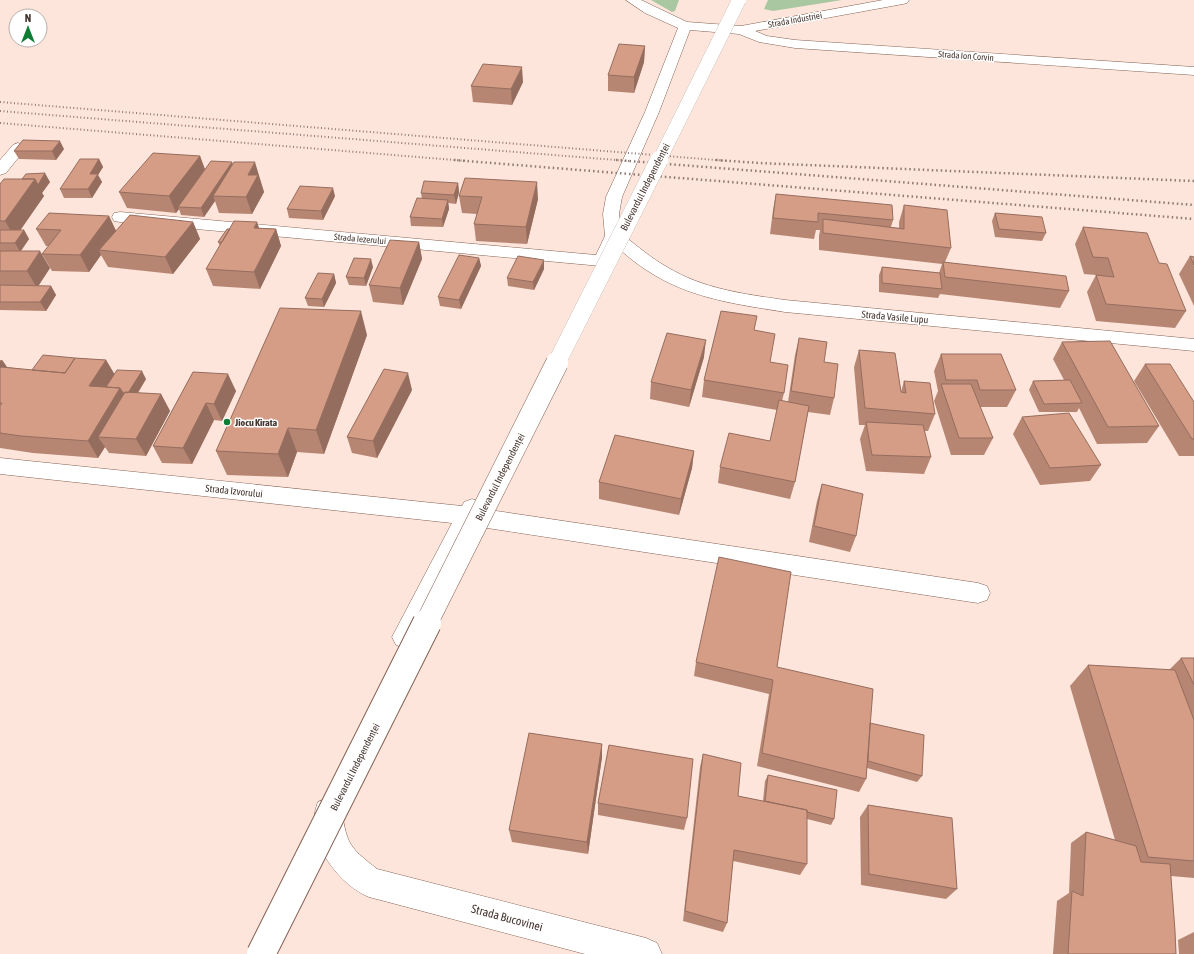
<svg xmlns="http://www.w3.org/2000/svg" width="1194" height="954" viewBox="0 0 1194 954" font-family="'Asap Condensed',sans-serif">
  <style>
    .green { fill: #a9c7a1 }
    .lines { fill: none; stroke-linecap: round; stroke-linejoin: round }
    .minor-casing { stroke: #836153; stroke-width: 1 }
    .minor { fill: #fff; fill-rule: evenodd }
    .rail-far1 { stroke: #8e7b74; stroke-width: 2; stroke-dasharray: 1 2.5; stroke-linecap: butt }
    .rail { stroke: #8e7b74; stroke-width: 2.5; stroke-dasharray: 1.5 3; stroke-linecap: butt }
    .major-bridge-far3-casing { stroke: #836153; stroke-width: 14; stroke-linecap: butt }
    .major-bridge-far2-casing { stroke: #836153; stroke-width: 18; stroke-linecap: butt }
    .major-bridge-far1-casing { stroke: #836153; stroke-width: 23; stroke-linecap: butt }
    .major-bridge-casing { stroke: #836153; stroke-width: 30; stroke-linecap: butt }
    .major-bridge-far3 { stroke: #fff; stroke-width: 14 }
    .major-bridge-far2 { stroke: #fff; stroke-width: 18 }
    .major-bridge-far1 { stroke: #fff; stroke-width: 22 }
    .major-bridge { stroke: #fff; stroke-width: 28 }
    .wall { fill: #b78673 }
    .shaded-wall { fill: #956d5e }
    .building { fill: #d59c86; stroke: #956d5e }
    .poi-dot { fill: #0c7d33; stroke: #fff; stroke-width: 1.5 }
    .labels { text-anchor: middle; dominant-baseline: central; stroke-width: 3; stroke-linejoin: round; paint-order: stroke }
    .far-street-label { font-size: 9px; fill: #45352f; stroke: #fff }
    .street-label { font-size: 10px; fill: #45352f; stroke: #fff }
    .poi-label { font-size: 10px; font-weight: bold; fill: #45352f; stroke: #fff; text-anchor: start }
    .near-street-label { font-size: 12px; fill: #45352f; stroke: #fff }
  </style>
  <rect width="100%" height="100%" fill="#fde5db"/>
  <path class="green" d="M651 0H679L675 11 672 12Z
    M768 0H842L773 11 764 9Z"/>
  <g class="lines">
    <g class="minor-casing">
      <path id="minor" d="M626 0H641L687 22 741 26 883 0H909L907 3 903 4 755 31 767 36 795 40 1194 67V75L795 48 759 42 739 34 690 30 659 112 622 197 619 214 622 234C637 246 651 258 667 267 703 289 744 294 785 300L1194 339V351L785 312C741 305 695 299 656 276 642 268 629 258 617 247L607 265 601 266 120 222 114 221 112 217 114 213 120 212 596 255 605 236 603 214 606 197 645 112 678 28 645 13Z
        M18 143 23 145 26 148 6 173 0 175V160L13 145Z
        M0 458 462 506 464 502 472 499 480 502 483 509 978 583 987 586 990 593 987 600 978 603 474 526 414 645 405 648 396 645 392 637 452 523 0 474Z
        M328 798 338 802C343 813 343 824 347 836 351 850 366 860 377 869L646 938 657 943 662 954H585L369 897C337 884 303 837 318 802Z"/>
    </g>
    <use href="#minor" class="minor"/>
    <path class="rail-far1" d="M0 102 728 161
      M0 111 629 161
      M0 123 467 161"/>
    <path class="rail" d="M454 160 1194 219
      M616 160 1194 205
      M716 160 759 163 1194 181"/>
    <g class="major-bridge-far3-casing">
      <path id="major-bridge-far3" d="M659 161 739 0"/>
    </g>
    <g class="major-bridge-far2-casing">
      <path id="major-bridge-far2" d="M556 364 659 160"/>
    </g>
    <g class="major-bridge-far1-casing">
      <path id="major-bridge-far1" d="M426 624 557 363"/>
    </g>
    <g class="major-bridge-casing">
      <path id="major-bridge" d="M261 954 427 623"/>
    </g>
    <use href="#major-bridge-far3" class="major-bridge-far3"/>
    <use href="#major-bridge-far2" class="major-bridge-far2"/>
    <use href="#major-bridge-far1" class="major-bridge-far1"/>
    <use href="#major-bridge" class="major-bridge"/>
  </g>
  <path class="wall" d="M645 46 644 62 634 93 608 91V75Z
    M523 82 512 105 473 102 471 86Z
    M64 149 56 160 19 159 14 151Z
    M200 156 205 169 232 164 260 179V180L264 192 252 214 219 213 215 201 204 217 181 215 179 209 176 213 127 208 119 192Z
    M99 159 103 167 98 175 102 182 92 198H64L60 189Z
    M50 182 42 193 44 196 20 230H24L29 239 21 251 50 268 38 286H51L56 295 46 311 0 310V184Z
    M458 183 459 192 456 204 448 203 449 209 443 227 411 226 410 217 422 199 421 193Z
    M776 194 893 220 891 227 899 228V222L904 205 951 248 945 262 1069 291 1060 308 940 294 938 298 879 292V275L882 267 939 273 942 264 819 250V236L820 230H816L814 239 770 234 773 210Z
    M335 196 323 220 289 218 287 209Z
    M459 196 538 199 527 244 476 241 474 224 477 214 462 213Z
    M995 213 1046 233 1042 241 995 237 992 221Z
    M109 216 116 231 193 222 200 239 173 274 108 267 101 255 89 272 52 271 42 254 49 246H46L36 229Z
    M1083 227 1186 311 1175 328 1096 321 1087 292 1096 275 1084 274 1075 244Z
    M259 228 276 229 281 246 260 289 213 286 206 269 220 246 218 242Z
    M419 242 422 259 403 305 373 302 369 285Z
    M1190 256 1194 257V306L1179 274Z
    M479 258 481 266 461 309 440 306 438 297Z
    M373 267 366 286 349 285 346 277Z
    M544 269 534 290 508 286 507 278Z
    M334 274 336 283 324 307 308 306 305 298Z
    M755 330 770 362 784 393 782 401 788 402 795 355 799 338 824 362 834 398 830 415 808 412 795 482 790 499 718 483 720 467 770 441 777 410 702 397 704 380Z
    M367 335 324 454 297 452 288 477 227 475 216 451Z
    M1062 342 1159 426 1147 443 1097 444 1079 408 1077 412H1039L1029 390 1033 381 1064 380 1053 359Z
    M859 350 901 392 904 381 935 414 928 431H924L931 457 924 474 866 471 860 439 865 425H859L854 367Z
    M941 354 1016 390 1007 407H980L993 438 984 455H951L934 401 938 391 934 371Z
    M704 357 689 407 650 399 651 382Z
    M75 358 106 360 115 375 146 379 138 393 161 394 170 411 146 456 109 453 105 447 98 458 33 453 0 448V360H2L7 367 32 370Z
    M1145 364 1194 402V456H1179L1134 381Z
    M193 372 236 391 222 421 214 420 192 464 162 463 153 446Z
    M412 390 377 458 352 453 347 437Z
    M1022 417 1101 465 1090 481 1040 485 1013 434Z
    M694 451 692 468 679 515 599 499V482Z
    M822 484 856 536 850 552 809 542 817 501Z
    M1181 658H1194V878L1171 876 1176 954H1053L1057 901 1069 893 1071 843 1086 832 1115 840 1070 686 1088 665 1169 670Z
    M696 662 777 667 870 723 922 776 917 782 867 768 866 779 859 792 757 766 769 694 694 676Z
    M602 744V757L588 854 512 842 509 830Z
    M703 754 738 796 763 801 765 781 768 775 834 819 831 825 807 819V864L800 875 733 861 727 923 723 932 683 921 700 767Z
    M598 803 687 818 684 830 598 815Z
    M868 805 957 889 946 899 861 885 860 817Z
    M1194 932V954H1179L1178 940Z"/>
  <path class="shaded-wall" d="M645 46 644 62 634 93V77Z
    M522 67 523 82 512 105 511 89Z
    M60 141 64 149 56 160 52 151Z
    M200 156 206 173 178 207 179 209 176 213 169 196Z
    M99 159 103 167 98 175 102 182 92 198 88 189 90 174Z
    M232 162 235 171 213 196 215 201 204 217 201 208Z
    M255 162 264 192 252 214 246 197 248 175Z
    M45 173 50 182 42 193 44 196 15 238 5 221 35 179Z
    M537 182 538 199 527 244 526 227Z
    M458 183 459 192 456 204 454 195Z
    M333 188 335 196 323 220 321 211Z
    M448 200 449 209 443 227 442 219Z
    M109 216 117 233 99 250 101 255 89 272 80 255Z
    M193 222 200 239 173 274 165 257Z
    M257 222 263 239 254 228Z
    M276 229 281 246 260 289 254 272Z
    M24 230 29 239 20 252 15 243Z
    M419 242 422 259 403 305 400 288Z
    M40 251 50 268 37 288 27 271Z
    M479 258 481 266 461 309 459 300Z
    M371 259 373 267 366 286 364 278Z
    M544 260V269L534 290 533 282Z
    M334 274 336 283 324 307 322 299Z
    M51 286 56 295 46 311 40 302Z
    M361 311 367 335 324 454 316 430Z
    M706 340 704 357 689 407 691 390Z
    M2 360 14 377 0 390V362Z
    M106 360 116 377 101 395 89 386Z
    M142 371 146 379 130 405 98 437 105 447 98 458 88 441 120 388Z
    M408 373 412 390 377 458 373 441Z
    M228 374 236 391 222 421 214 404Z
    M161 394 170 411 146 456 136 439Z
    M206 403 214 420 192 464 183 448Z
    M288 428 297 452 288 477 278 454Z
    M694 451 692 468 679 515 681 499Z
    M602 744V757L588 854 587 842Z"/>
  <path class="building" d="M619 44 645 46 634 77 608 75Z
    M483 64 522 67 511 89 471 86Z
    M23 140 60 141 52 151H14Z
    M153 153 200 156 169 196 119 192Z
    M80 159H99L90 174H98L88 189H60Z
    M211 161 232 162 201 208 178 207Z
    M234 162H255L248 175H258L246 197 213 196Z
    M45 173 38 185 35 179H22L26 174Z
    M465 178 537 182 526 227 474 224 482 197 459 196Z
    M4 179H35L5 221H0V184Z
    M424 181 458 183 454 195 421 193Z
    M300 186 333 188 321 211 287 209Z
    M776 194 892 205 893 220 818 213V222L773 218Z
    M417 198 448 200 442 219 410 217Z
    M904 205 947 210 951 248 823 233V219L904 229Z
    M49 213 109 216 80 255 42 254 61 230 36 229Z
    M995 213 1042 217 1046 233 999 229Z
    M130 215 193 222 165 257 99 250Z
    M234 221 257 222 254 228 276 229 254 272 206 269Z
    M1083 227 1147 233 1159 263 1167 264 1186 311 1106 304 1096 275 1114 277 1108 258 1093 257Z
    M227 229H230L222 242H218Z
    M0 230H24L15 243H0Z
    M390 240 419 242 400 288 369 285Z
    M0 251H40L27 271H0Z
    M459 255 479 258 459 300 438 297Z
    M518 256 544 260 533 282 507 278Z
    M1190 256 1194 257V265Z
    M354 258 371 259 364 278 346 277Z
    M943 262 1066 276 1069 291 945 277Z
    M882 267 940 273 942 289 882 283Z
    M318 273 334 274 322 299 305 298Z
    M0 285 51 286 40 302H0Z
    M280 308 361 311 316 430 288 428 278 454 216 451Z
    M721 311 757 316 754 330 775 334 770 362 788 365 784 393 704 380Z
    M667 333 706 340 691 390 651 382Z
    M799 338 827 342 824 362 838 364 834 398 791 391Z
    M1110 341 1159 426 1108 427 1062 342Z
    M859 350 895 353 901 392 906 393 904 381 930 383 935 414 865 408Z
    M941 354H1001L1016 390H980L977 380H946Z
    M43 355 75 358 65 373 32 370Z
    M75 358 106 360 89 386 120 388 88 441 21 436 0 433V406L2 403H0V368L1 367 65 373Z
    M1145 364H1170L1194 402V439H1192Z
    M384 369 408 373 373 441 347 437Z
    M117 370 142 371 128 393 125 392 124 394 120 388 106 387Z
    M193 372 228 374 214 404 206 403 183 448 153 446Z
    M1070 380 1082 403 1044 404 1033 381Z
    M941 384H971L993 438H959Z
    M125 392 161 394 136 439 98 437Z
    M779 400 809 406 795 482 720 467 729 433 770 441Z
    M1069 413 1101 465 1050 468 1022 417Z
    M866 422 923 425 931 457 872 455Z
    M615 435 694 451 681 499 599 482Z
    M822 484 863 494 856 536 814 526Z
    M719 557 791 572 777 667 873 689 866 779 762 753 773 680 696 662Z
    M1181 658H1194V685Z
    M1088 665 1175 670 1194 720V861L1148 857Z
    M870 723 924 735 922 776 868 761Z
    M529 733 602 744 587 842 509 830Z
    M609 745 693 759 687 818 598 803Z
    M703 754 741 763 738 796 807 810V864L734 850 727 923 685 911Z
    M768 775 837 790 834 819 807 812V810L765 801Z
    M868 805 952 818 957 889 869 874Z
    M1086 832 1136 846 1141 862 1170 864 1175 931 1176 954H1068L1072 891 1083 896Z"/>
  <circle class="poi-dot" cx="227" cy="422" r="4"/>
  <g class="labels">
    <g class="far-street-label">
      <text transform="translate(795 20) rotate(-10)">Strada Industriei</text>
      <text transform="translate(966 56) rotate(4)">Strada Ion Corvin</text>
      <text transform="translate(360 239) rotate(5)">Strada Iezerului</text>
    </g>
    <g class="street-label">
      <text transform="translate(645 187) rotate(-63)">Bulevardul Independenței</text>
      <text transform="translate(895 317) rotate(5)">Strada Vasile Lupu</text>
      <text transform="translate(500 477) rotate(-63)">Bulevardul Independenței</text>
      <text transform="translate(234 491) rotate(6)">Strada Izvorului</text>
      <text transform="translate(355 767) rotate(-63)">Bulevardul Independenței</text>
    </g>
    <g class="poi-label">
      <text x="235" y="422">Jiocu Kirata</text>
    </g>
    <g class="near-street-label">
      <text transform="translate(507 918) rotate(15)">Strada Bucovinei</text>
    </g>
  </g>
  <g transform="translate(28 28)"><circle r="19" fill="#ffffff" stroke="#b5aeac"/>
  <path d="M0-3L7 15L0 10L-7 15Z" fill="#0c7d33"/>
  <text y="-6" font-size="11" font-weight="bold" text-anchor="middle" fill="#45352f">N</text>
  </g>
</svg>
